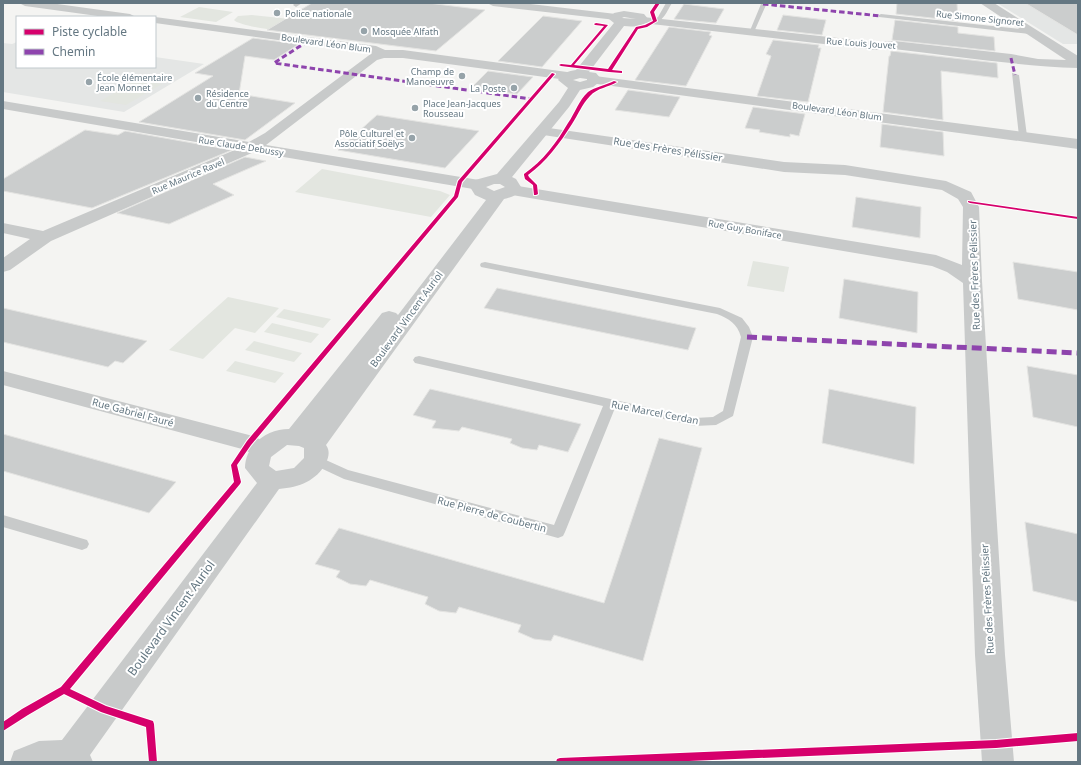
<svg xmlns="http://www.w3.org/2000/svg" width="1081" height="765" viewBox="0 0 1081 765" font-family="'Noto Sans',sans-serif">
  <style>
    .built { fill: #e4e6e5 }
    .green { fill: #e3e6e0 }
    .building { fill: #cbcdcd; stroke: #e4e4e2 }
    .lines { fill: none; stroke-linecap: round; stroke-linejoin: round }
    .service { fill: #c8caca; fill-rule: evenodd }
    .minor { fill: #c8caca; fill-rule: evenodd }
    .tertiary { fill: #c8caca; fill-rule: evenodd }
    .quiet-far1 { stroke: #8e44ad; stroke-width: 3; stroke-dasharray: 5.5 3; stroke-linecap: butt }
    .quiet { stroke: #8e44ad; stroke-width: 5; stroke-dasharray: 10 5; stroke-linecap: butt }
    .cycleway-casing { stroke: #fff; stroke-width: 2 }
    .cycleway { fill: #d6006c; fill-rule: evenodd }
    .poi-dot { fill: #96a3a9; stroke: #fff; stroke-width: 1.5 }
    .labels { text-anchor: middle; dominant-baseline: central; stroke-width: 4; stroke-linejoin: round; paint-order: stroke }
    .far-poi-label { font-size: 9px; fill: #647782; stroke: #fff; text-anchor: start }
    .far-street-label { font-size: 9px; fill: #647782; stroke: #fff }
    .street-label { font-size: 10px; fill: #647782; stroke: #fff }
    .near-street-label { font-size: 12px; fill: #647782; stroke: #fff }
  </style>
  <rect width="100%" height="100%" fill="#f4f4f2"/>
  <path class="built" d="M997 3H1078V44H1063Z
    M17 42V67H155V57L204 64 124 112 3 92V43L12 44Z"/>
  <path class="green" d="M199 7 233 12 216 22 180 17Z
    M252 15 319 22C311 25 303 29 295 31 286 33 239 26 234 20L238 16Z
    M137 80 162 84 126 105 100 101Z
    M322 169 440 191 450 195 431 217 295 192Z
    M753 261 789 267 784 292 747 286Z
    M228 297 279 308 255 333 235 328 203 359 169 350Z
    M284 309 331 319 323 328 276 317Z
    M272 323 319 334 311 343 264 332Z
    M254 341 302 353 294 362 245 350Z
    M235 361 284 373 275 383 226 371Z"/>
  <path class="building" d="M312 3H428L485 10 436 51 267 30Z
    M897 3H957L958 21 896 14Z
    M1025 3H1078V35Z
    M684 4 724 9 716 23 674 19Z
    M783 15 826 20 822 35 777 30Z
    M543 16 582 21 542 67 498 61Z
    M895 20 958 27V33L994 37 995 51 892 40Z
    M669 27 711 32 709 35 712 36 686 86 635 80Z
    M253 38 299 44 274 60 245 56 239 94 295 103 245 140 139 122 213 76 195 73Z
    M773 40 819 45 818 48H821L808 102 757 96 771 56 766 54Z
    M891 51 997 63 998 78 941 71 943 120 883 112 889 56H890Z
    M488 71 533 77 517 94 471 88Z
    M628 90 680 97 669 117 615 110Z
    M753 107 805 114 799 136 790 134V137L759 132 760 130 745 128Z
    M377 115 479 131 445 168 338 150Z
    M882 124 943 132 944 156 880 147Z
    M85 130 118 135 125 131 232 150 92 208 3 191V179Z
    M245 157 266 161 213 184 234 195 169 224 117 213Z
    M856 197 921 207 920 238 852 227Z
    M1013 262 1078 272V310L1018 299Z
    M844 279 918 292 917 333 839 318Z
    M497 288 696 328 688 350 484 308Z
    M3 308 147 341 123 363 115 361 108 367 3 342Z
    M1027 366 1078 375V427L1033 417Z
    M430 389 581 424 568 452 539 445 537 450 522 448 510 443 512 439 462 427 459 431 432 428 436 421 413 415Z
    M829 389 916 407 914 464 822 443Z
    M3 434 176 482 149 513 3 471Z
    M659 438 702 448 643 661 554 635 551 641 534 639 518 632 521 625 459 607 456 613 439 611 425 604 428 597 370 580 366 586 350 584 336 577 340 571 315 564 339 528 604 603Z
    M1025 522 1078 534V602L1033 591Z"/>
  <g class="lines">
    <path class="service" d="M295 3H302L296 7 293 5Z
      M666 3H672C667 11 663 23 653 22L652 21 658 17Z
      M761 4 766 5 754 32 749 33Z
      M881 14 1030 30 1033 32 1030 34 879 17V15Z
      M1012 73 1019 75 1027 136 1023 138 1019 136Z
      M485 262 720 308 742 318 749 327 753 337 733 416 716 425 695 426 615 408 565 532 563 536 558 538 344 479 312 464 310 461 312 458 317 456 348 470 554 525 603 406 415 363 413 360 415 357 419 356 695 418 713 417 723 411 741 337C737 323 729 319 717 314L481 267 480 265 481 263Z
      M3 515 87 540 89 544 87 548 82 550 3 527Z"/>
    <path class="minor" d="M19 3H50L130 14 136 17H105L25 6Z
      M487 3H522L616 14 622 17 616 20 493 6Z
      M980 3H994L1078 56V68C1017 66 955 56 894 49L875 50 643 23 637 20 643 17 875 42 894 41 1011 54 1038 59 1066 60Z
      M153 17H155L376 46 385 50H403L567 72 574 76 567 80 403 58H384L377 60 266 145 479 180 485 182 487 185 485 188 479 190 254 152 51 241 10 270 3 272V258L30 239 3 233V223L43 231 237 149 3 109V101L249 142 265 133 372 53 155 23V17Z
      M595 76 1078 139V149L590 83 588 80 590 77Z
      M542 127 784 162 845 165 946 181 971 192 979 207 982 281 1005 655 1014 762H982L975 655 963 283 947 272 932 266 512 195 506 193 504 190 506 187 512 185 936 255 962 265 963 207 958 199 942 190 845 175 784 172 537 134 535 131 537 128Z
      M3 371 249 435 270 443 274 449 270 455 262 458 242 449 3 385Z"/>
    <path class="tertiary" d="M624 11 644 14 649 20C643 27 632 27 624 26L589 72 596 73 602 80 593 87 580 90 569 107 512 177 516 179 521 187C519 195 512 197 504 199L326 445C330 451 329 456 326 463 316 481 300 487 279 489L90 755 93 762H10L14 751 39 741 62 740 257 483 245 468C245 445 267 429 289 429L382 313 389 311 396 313 398 315 486 200 475 195 470 187 475 180 497 174 559 102 568 88 558 80C563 73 568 71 576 70L614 23 609 19 614 13ZM624 17 636 19 622 18ZM580 78 587 79V80L580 82 573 80ZM494 184H500L505 187 494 191 486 187ZM287 445 299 446 304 448V458L294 468 276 471 269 466 271 457Z"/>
    <path class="quiet-far1" d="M763 4 881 16
      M308 41 274 63 531 99
      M1011 58 1015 75"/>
    <path class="quiet" d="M747 337 1078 353"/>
    <g class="cycleway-casing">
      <path id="cycleway" d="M656 3H660L654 12 657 21 647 27 638 29 612 70 622 71V73L609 72 561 66 559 65 561 64 571 65 604 26 595 25 594 24 596 23 608 25 574 65 608 69 636 27 645 25 653 21 650 12Z
        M552 73 555 74 462 182 458 197 251 445 237 465 241 482 240 484 70 689 106 706 153 721 154 724 157 762H149L146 727 101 712 64 694 28 715 3 731V722L22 709 61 687 234 482 231 465 247 441 454 196 458 181Z
        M614 81 617 82C609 87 597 88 590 96 582 104 578 115 572 124 560 143 546 162 528 175L529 177 537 185 538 194 536 195H534L533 185 525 179 524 175V174C543 161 557 142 568 123 575 113 579 100 588 92 595 87 606 85 614 81Z
        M968 201 1078 217V219L970 203 968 202Z
        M1078 733V741L996 748 666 762H556L557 759 560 758 996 740Z"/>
    </g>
    <use href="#cycleway" class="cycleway"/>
  </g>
  <g class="poi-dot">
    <circle cx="277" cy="13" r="4"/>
    <circle cx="364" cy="31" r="4"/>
    <circle cx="462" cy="76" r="4"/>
    <circle cx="89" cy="82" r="4"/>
    <circle cx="514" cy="88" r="4"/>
    <circle cx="198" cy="98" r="4"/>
    <circle cx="415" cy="108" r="4"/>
    <circle cx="412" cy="138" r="4"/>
  </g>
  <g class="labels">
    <g class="far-poi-label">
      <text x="285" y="13">Police nationale</text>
      <text x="372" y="31">Mosquée Alfath</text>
      <text x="454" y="71" text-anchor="end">Champ de<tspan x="454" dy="10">Manoeuvre</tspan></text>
      <text x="97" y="77">École élémentaire<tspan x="97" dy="10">Jean Monnet</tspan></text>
      <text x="506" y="88" text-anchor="end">La Poste</text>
      <text x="206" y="93">Résidence<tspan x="206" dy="10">du Centre</tspan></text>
      <text x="423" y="103">Place Jean-Jacques<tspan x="423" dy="10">Rousseau</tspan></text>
      <text x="404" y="133" text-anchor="end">Pôle Culturel et<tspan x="404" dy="10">Associatif Soëlys</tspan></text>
    </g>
    <g class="far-street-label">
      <text transform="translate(980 18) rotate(6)">Rue Simone Signoret</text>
      <text transform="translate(326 43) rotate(8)">Boulevard Léon Blum</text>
      <text transform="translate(861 43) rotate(4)">Rue Louis Jouvet</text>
      <text transform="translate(837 111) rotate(8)">Boulevard Léon Blum</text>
      <text transform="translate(241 146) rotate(9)">Rue Claude Debussy</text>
      <text transform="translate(188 176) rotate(-23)">Rue Maurice Ravel</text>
      <text transform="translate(745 229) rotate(10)">Rue Guy Boniface</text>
    </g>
    <g class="street-label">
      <text transform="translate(668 149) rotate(9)">Rue des Frères Pélissier</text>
      <text transform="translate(974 275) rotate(-92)">Rue des Frères Pélissier</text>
      <text transform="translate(406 319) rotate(-54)">Boulevard Vincent Auriol</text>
      <text transform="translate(133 412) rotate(15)">Rue Gabriel Fauré</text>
      <text transform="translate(655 412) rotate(11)">Rue Marcel Cerdan</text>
      <text transform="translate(492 514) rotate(15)">Rue Pierre de Coubertin</text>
      <text transform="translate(987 599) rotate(-93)">Rue des Frères Pélissier</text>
    </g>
    <g class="near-street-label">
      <text transform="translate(171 618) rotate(-54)">Boulevard Vincent Auriol</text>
    </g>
  </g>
  <rect width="1081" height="765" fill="none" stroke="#647782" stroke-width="8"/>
  <rect x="16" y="16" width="140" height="52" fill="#ffffff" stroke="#c1c9cd"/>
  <rect x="24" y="29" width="20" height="6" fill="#d6006c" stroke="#c1c9cd"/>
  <text x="52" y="36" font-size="12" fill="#647782">Piste cyclable</text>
  <rect x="24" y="49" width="20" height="6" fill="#8e44ad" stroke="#c1c9cd"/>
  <text x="52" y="56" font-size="12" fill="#647782">Chemin</text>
</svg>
